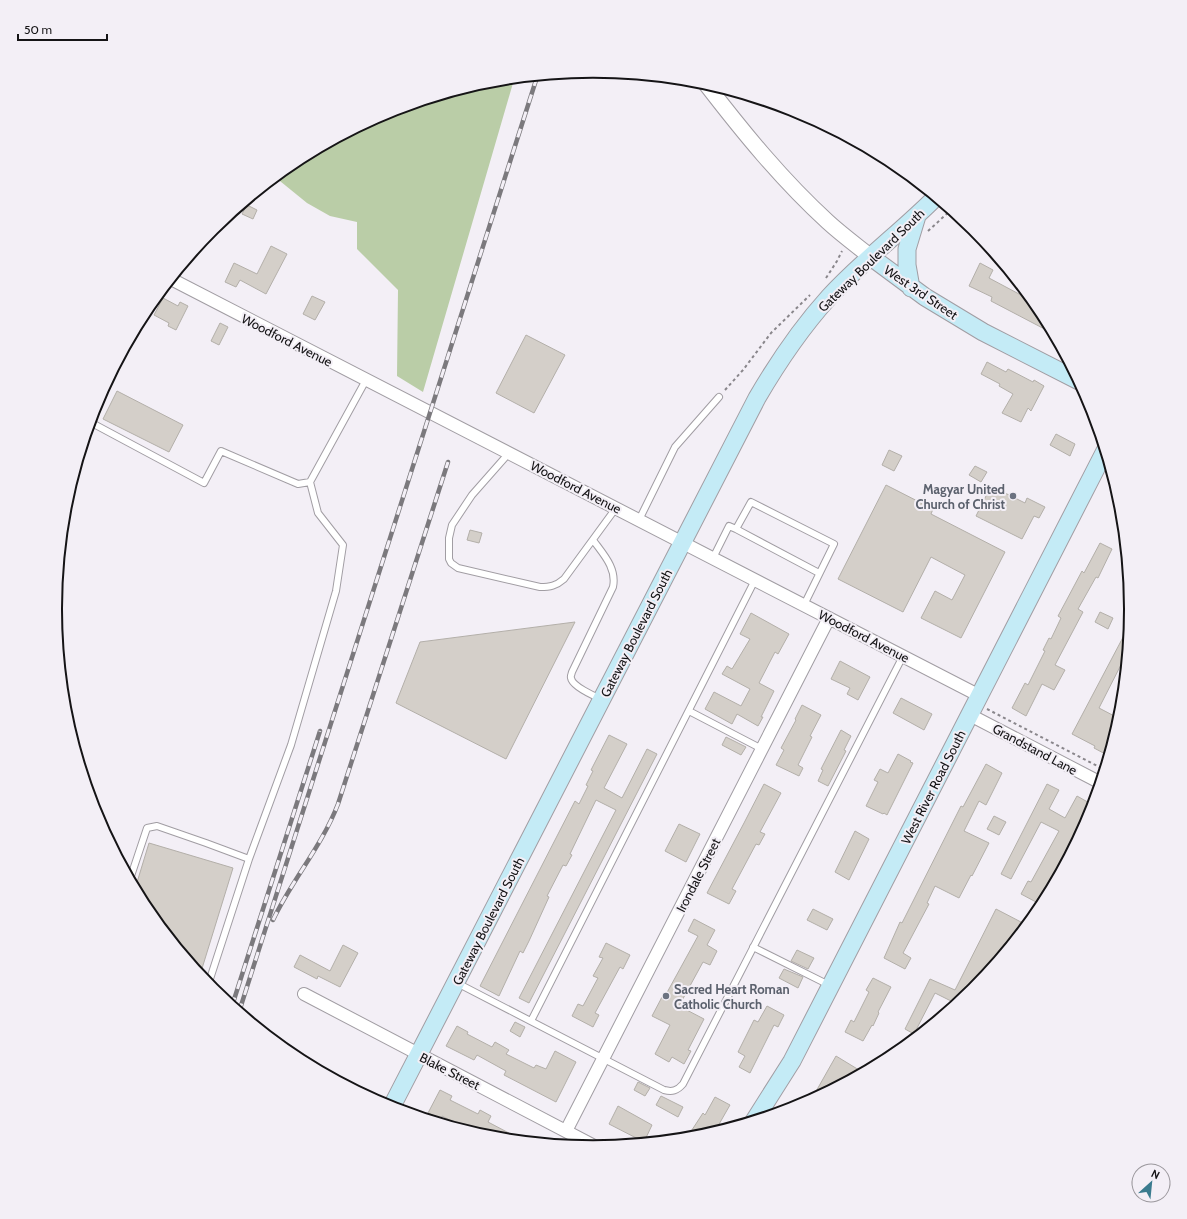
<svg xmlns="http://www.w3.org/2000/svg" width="1187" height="1219" viewBox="0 0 1187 1219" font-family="Cabin,sans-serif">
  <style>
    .green { fill: #bacda7 }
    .building { fill: #d4cfc9; stroke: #b3afa9 }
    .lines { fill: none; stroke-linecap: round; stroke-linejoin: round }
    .service-casing { stroke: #a19da3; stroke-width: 8 }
    .minor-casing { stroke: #a19da3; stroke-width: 14 }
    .tertiary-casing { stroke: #a19da3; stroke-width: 17 }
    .secondary-casing { stroke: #a19da3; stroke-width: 19 }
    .path { stroke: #89868b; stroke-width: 2; stroke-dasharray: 3 3; stroke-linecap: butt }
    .service { stroke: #fff; stroke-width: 6 }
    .minor { stroke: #fff; stroke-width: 12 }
    .tertiary { stroke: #fff; stroke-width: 15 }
    .secondary { stroke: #c4ebf6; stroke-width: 17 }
    .rail-casing { stroke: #7b797d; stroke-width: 4.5 }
    .rail { stroke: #f3eff6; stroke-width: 3; stroke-dasharray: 9; stroke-linecap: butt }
    .worship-dot { fill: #6b7280; stroke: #f3eff6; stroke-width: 1.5 }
    .labels { text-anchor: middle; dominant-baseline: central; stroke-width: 4; stroke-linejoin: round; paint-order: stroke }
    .street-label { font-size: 13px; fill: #151416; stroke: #f3eff6 }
    .worship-label { font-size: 13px; font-weight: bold; fill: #5b616d; stroke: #f3eff6; text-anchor: end }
    .rim { fill: none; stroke: #151416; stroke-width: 2 }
  </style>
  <rect width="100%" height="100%" fill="#f3eff6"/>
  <path class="green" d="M514 79 513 83 423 392 397 376 398 290 357 249V222L330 216 307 203 275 177 295 162 388 112 489 81Z"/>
  <path class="building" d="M247 205 257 210 253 219 242 214Z
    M271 246 287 254 266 294 240 280 236 287 225 282 234 263 257 274Z
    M980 263 993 270 989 278 1034 302 1041 311 1054 334 991 301 992 297 969 286Z
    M312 296 325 302 315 320 303 314Z
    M163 298 178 306 180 302 188 306 176 330 168 326 169 323 154 315Z
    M220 323 228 327 219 345 211 341Z
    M526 335 565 355 534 413 496 393Z
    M987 362 1006 372 1008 369 1033 382 1034 380 1044 386 1031 411 1028 408 1021 422 1002 413 1013 394 999 386 1000 384 981 374Z
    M117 391 183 425 169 452 103 419Z
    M1056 434 1075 444 1070 456 1050 445Z
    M889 450 902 456 894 471 882 465Z
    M975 466 987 472 981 482 969 475Z
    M886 485 933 509 931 514 1005 552 961 638 921 618 935 591 952 600 965 575 931 557 903 612 838 579Z
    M991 486 1025 503 1027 498 1045 507 1039 518 1034 516 1022 539 976 516Z
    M470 530 482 533 479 543 467 540Z
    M1100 543 1112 549 1098 578 1096 577 1078 609 1083 612 1055 665 1065 670 1054 690 1042 684 1026 716 1012 708 1025 683 1028 685 1045 651 1043 650 1049 638 1051 639 1061 618 1058 616 1065 603 1082 571 1084 573Z
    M1100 612 1113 618 1108 629 1095 622Z
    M751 613 789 634 778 654 775 652 759 683 774 691 761 717H763L758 726 737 714 732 724 705 709 714 692 741 706 750 689 722 674 727 666 732 669 750 639 740 634Z
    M575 622 506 759 396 703 420 642Z
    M1130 624 1128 651 1099 708 1120 719 1109 756 1094 748 1095 746 1072 734Z
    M840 661 870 677 858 700 847 694 850 688 831 679Z
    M901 698 932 714 924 730 893 713Z
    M802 705 821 715 810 736 812 737 798 765 803 768 799 776 776 765 784 750 781 748 796 720 795 719Z
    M841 730 851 736 844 750 846 751 828 786 818 781 823 770 821 769Z
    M609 735 627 744 604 788 622 798 647 749 657 754 529 1003 519 998 616 810 596 800 570 854 572 855 566 866 563 865 547 896 549 897 529 941 523 953 520 951 499 996 480 986 575 801 579 804 588 786 586 785 593 771 591 770Z
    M726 737 746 747 741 755 722 745Z
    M898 754 911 761 910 762 913 763 887 815 884 813 883 814 866 806 878 782 874 780 880 769 888 773Z
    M986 764 1002 773 986 805 979 801 964 831 989 843 972 876 971 875 959 898 935 886 927 903 929 904 903 953 911 958 905 969 884 958 900 922 902 923 961 806 963 807Z
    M764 784 781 793 760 832 765 834 759 845 756 844 732 889 736 891 729 904 707 893 744 823Z
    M1047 784 1059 790 1049 809 1065 818 1077 796 1093 805 1087 817 1084 816 1077 833 1078 834 1044 900 1038 898 1036 902 1021 894 1028 881 1031 882 1059 831 1041 822 1011 879 1001 874Z
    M994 816 1006 822 999 835 987 829Z
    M679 824 700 834 686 862 665 851Z
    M855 831 869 839 849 880 835 872Z
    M149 843 233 868 200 975 146 908 135 889Z
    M813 909 833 919 827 930 807 920Z
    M996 909 1021 922 1019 925 1025 928 974 990 957 1004 935 993 914 1034 905 1029 930 979 955 990Z
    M694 919 715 930 707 945 717 951 710 965 703 962 679 1006 704 1019 688 1050 691 1051 684 1064 672 1057 669 1062 655 1054 670 1025 652 1016 662 997 664 998 698 936 688 931Z
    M606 943 630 955 623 969 620 967 595 1013 599 1015 593 1027 572 1016 578 1004 583 1006 598 978 593 976 603 958 599 957Z
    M343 945 358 953 340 987 318 976 317 979 294 967 300 955 330 971Z
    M797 950 814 958 808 969 791 961Z
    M784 969 803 977 798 988 779 978Z
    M873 978 891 987 878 1012 879 1013 873 1026 872 1025 863 1041 845 1032 851 1020 854 1022 869 992 866 990Z
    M767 1006 784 1015 778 1027 774 1025 750 1073 739 1067 745 1056 738 1052 754 1020 758 1022Z
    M515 1022 525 1027 520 1037 510 1031Z
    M457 1026 468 1032 467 1034 492 1047 495 1042 509 1050 506 1054 534 1068 536 1065 546 1069 555 1051 576 1062 556 1102 504 1075 506 1071 477 1055 474 1060 446 1046Z
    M836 1056 864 1073 844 1083 838 1080 833 1089 810 1102Z
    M638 1082 650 1088 645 1096 634 1090Z
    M440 1090 452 1096 450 1100 478 1114 480 1110 491 1116 488 1122 524 1141 490 1138 464 1125 463 1127 442 1116 441 1119 428 1113Z
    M661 1096 683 1107 678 1117 656 1105Z
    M715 1097 730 1105 714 1133 698 1138 686 1139 703 1113 705 1115Z
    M618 1106 652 1125 644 1142 609 1124Z"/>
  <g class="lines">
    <g class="service-casing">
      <path id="service" d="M90 422 204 483 221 451 298 484 310 482
        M509 453 472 495 452 525 449 538V559L451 563 458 568 540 587C550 587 556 586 564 579L616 508
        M639 520 675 447 719 397
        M736 529 819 573
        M593 540C603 554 617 568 613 587L572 672C572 673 570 677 571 678 572 686 594 696 601 699
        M713 558 729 526 736 529 751 502 834 544 804 605
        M689 711 762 749
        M130 879 147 828 157 826 206 843 249 859 291 745 336 591 343 545 318 513 310 482 366 380
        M753 947 829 985
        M457 983 664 1090C672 1092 677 1091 683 1084L903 656
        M208 985 249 859
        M531 1021 755 580"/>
    </g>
    <g class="minor-casing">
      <path id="minor" d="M171 279 980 696
        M970 715 1101 783
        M304 994 598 1148
        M566 1131 829 618"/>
    </g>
    <g class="tertiary-casing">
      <path id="tertiary" d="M706 84C743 132 782 180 828 222 841 234 856 245 871 257"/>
    </g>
    <g class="secondary-casing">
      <path id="secondary" d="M871 257 925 297 983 332 1079 381
        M911 288 907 265V249L917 216
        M391 1108 757 398C778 362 801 328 829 297 862 261 901 232 936 197
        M754 1121 792 1061 1105 451"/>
    </g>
    <path class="path" d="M928 231 951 210
      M826 278 837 261 842 251
      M725 390 743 370 771 333 810 295
      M987 709 1105 770"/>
    <use href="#service" class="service"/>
    <use href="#minor" class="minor"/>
    <use href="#tertiary" class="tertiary"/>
    <use href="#secondary" class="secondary"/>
    <g class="rail-casing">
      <path id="rail" d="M273 920C292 880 322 846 338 804L448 462
        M232 1006 320 731
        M239 1012 537 77"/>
    </g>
    <use href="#rail" class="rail"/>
  </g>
  <g class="worship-dot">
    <circle cx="1013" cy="496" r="4"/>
    <circle cx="666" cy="996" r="4"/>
  </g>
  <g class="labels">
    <g class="street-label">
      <text transform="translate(871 260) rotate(-44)">Gateway Boulevard South</text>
      <text transform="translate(921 292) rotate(34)">West 3rd Street</text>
      <text transform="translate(287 340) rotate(27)">Woodford Avenue</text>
      <text transform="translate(576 487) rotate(27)">Woodford Avenue</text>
      <text transform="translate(636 633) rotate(-63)">Gateway Boulevard South</text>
      <text transform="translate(864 636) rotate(27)">Woodford Avenue</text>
      <text transform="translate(1035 749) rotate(28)">Grandstand Lane</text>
      <text transform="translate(933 787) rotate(-63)">West River Road South</text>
      <text transform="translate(698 875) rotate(-63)">Irondale Street</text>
      <text transform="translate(488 921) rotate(-63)">Gateway Boulevard South</text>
      <text transform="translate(450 1071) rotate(27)">Blake Street</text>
    </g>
    <g class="worship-label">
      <text x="1005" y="489">Magyar United<tspan x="1005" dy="15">Church of Christ</tspan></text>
      <text x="674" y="989" text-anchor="start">Sacred Heart Roman<tspan x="674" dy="15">Catholic Church</tspan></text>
    </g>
  </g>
  <path d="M0 0H1187V1219H0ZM62 609a531 531 0 1 1 1062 0a531 531 0 1 1-1062 0Z" fill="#f3eff6" fill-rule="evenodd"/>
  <path class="rim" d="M62 609a531 531 0 1 1 1062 0a531 531 0 1 1-1062 0Z"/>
  <g transform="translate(1151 1183) rotate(27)"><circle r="19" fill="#f3eff6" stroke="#9a979c"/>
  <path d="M0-3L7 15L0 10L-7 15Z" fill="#3a7b8e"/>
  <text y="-6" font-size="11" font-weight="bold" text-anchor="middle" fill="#151416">N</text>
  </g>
  <path d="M18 34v6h89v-6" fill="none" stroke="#151416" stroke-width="2"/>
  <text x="24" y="34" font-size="12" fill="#151416" stroke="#f3eff6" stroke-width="3" paint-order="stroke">50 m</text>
</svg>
